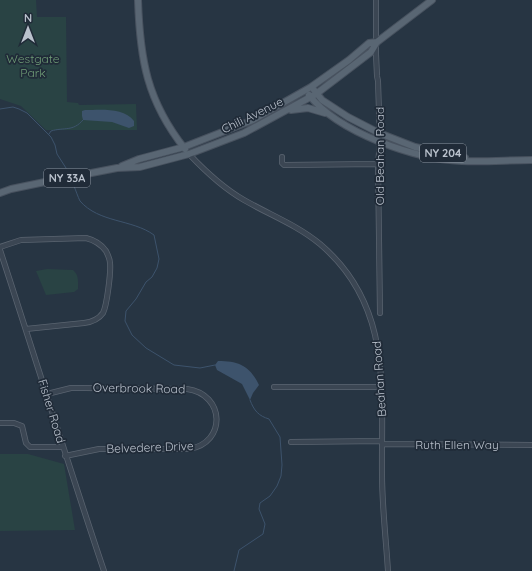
<svg xmlns="http://www.w3.org/2000/svg" width="532" height="571" viewBox="0 0 532 571" font-family="Quicksand,sans-serif">
  <style>
    .green { fill: #294344 }
    .water { fill: #3d536c }
    .lines { fill: none; stroke-linecap: round; stroke-linejoin: round }
    .stream { stroke: #3d536c; stroke-width: 1 }
    .minor-casing { stroke: #5a6470; stroke-width: 6 }
    .major-casing { stroke: #48525f; stroke-width: 8 }
    .minor { stroke: #3b4653; stroke-width: 4.5 }
    .major { stroke: #596673; stroke-width: 6 }
    .labels { text-anchor: middle; dominant-baseline: central; stroke-width: 3.5; stroke-linejoin: round; paint-order: stroke }
    .shield { fill: #202b38; stroke: #8b94a0; stroke-width: 1 }
    .shield-label { font-size: 11px; font-weight: bold; fill: #b9c1cc }
    .park-label { font-size: 12px; fill: #709d77; stroke: #202b38 }
    .street-label { font-size: 12px; fill: #b9c1cc; stroke: #202b38 }
  </style>
  <rect width="100%" height="100%" fill="#273543"/>
  <path class="green" d="M0 0H36L37 17H66L67 102 78 103 79 105 136 104 137 130H46L21 106 0 99Z
    M47 269 73 270C79 275 78 281 78 289L74 292 46 295 36 271Z
    M0 454H28L64 464 75 530 0 531Z"/>
  <path class="water" d="M85 110C100 110 124 107 134 121V126L129 128 112 122 83 120 82 116V111Z
    M218 361C239 361 250 366 259 385L253 393 250 400 242 384 217 370 215 365Z"/>
  <g class="lines">
    <path class="stream" d="M0 109 13 107 19 109 27 113 51 137 55 145 57 154 66 168
      M49 134 51 131C64 127 73 132 83 120
      M74 186C76 191 78 197 80 201 99 223 132 219 154 235L159 259 157 268 152 277 146 282 136 299 126 311 125 321 132 335 146 348 174 365 200 368 215 365
      M234 571 239 550 263 534 265 524 259 509 260 503 270 496 277 486 281 476 282 465 280 437 269 419C259 416 254 411 250 400"/>
    <g class="minor-casing">
      <path id="minor" d="M376 0V54L377 76 378 81 380 142 378 164 380 313
        M189 154C205 171 223 188 244 200 270 215 297 225 320 244 393 306 381 389 382 474 382 506 386 539 388 571
        M282 157V163L284 165 378 164
        M0 247 21 240 86 238C94 240 101 244 106 251 108 255 110 259 110 263 111 272 107 305 103 313 98 320 92 322 84 323L26 329
        M0 250C35 357 68 464 104 571
        M274 387H382
        M47 394 71 388H84L187 389C225 394 227 443 189 449H99L65 456
        M0 423H14L22 426 26 443 30 447H62
        M291 442 382 441
        M382 444 532 445"/>
    </g>
    <g class="major-casing">
      <path id="major" d="M138 0C140 60 147 101 185 149
        M314 90 322 100 348 117 379 133 415 147 465 158
        M309 95C339 133 415 159 462 161 485 162 509 160 532 160
        M291 110 308 108 325 113
        M122 166 139 159 184 147 253 120 311 87 349 60 369 43 377 42
        M0 193 11 189 40 183 117 168 140 167 189 154 244 133 316 94 371 52 377 42 432 0"/>
    </g>
    <use href="#minor" class="minor"/>
    <use href="#major" class="major"/>
  </g>
  <g class="labels">
    <g class="shield">
      <rect x="420" y="144" width="46" height="18" rx="3"/>
      <rect x="44" y="169" width="46" height="18" rx="3"/>
    </g>
    <g class="shield-label">
      <text x="443" y="153">NY 204</text>
      <text x="67" y="178">NY 33A</text>
    </g>
    <g class="park-label">
      <text x="33" y="58">Westgate<tspan x="33" dy="14">Park</tspan></text>
    </g>
    <g class="street-label">
      <text transform="translate(252 115) rotate(-26)">Chili Avenue</text>
      <text transform="translate(379 156) rotate(-90)">Old Beahan Road</text>
      <text transform="translate(379 379) rotate(-94)">Beahan Road</text>
      <text transform="translate(139 388) rotate(1)">Overbrook Road</text>
      <text transform="translate(52 411) rotate(73)">Fisher Road</text>
      <text x="457" y="444">Ruth Ellen Way</text>
      <text transform="translate(150 447) rotate(-2)">Belvedere Drive</text>
    </g>
  </g>
  <g transform="translate(28 28)" stroke="#202b38" stroke-width="3" paint-order="stroke">
  <path d="M0-3L7 15L0 10L-7 15Z" fill="#b9c1cc"/>
  <text y="-6" font-size="11" font-weight="bold" text-anchor="middle" fill="#b9c1cc">N</text>
  </g>
</svg>
